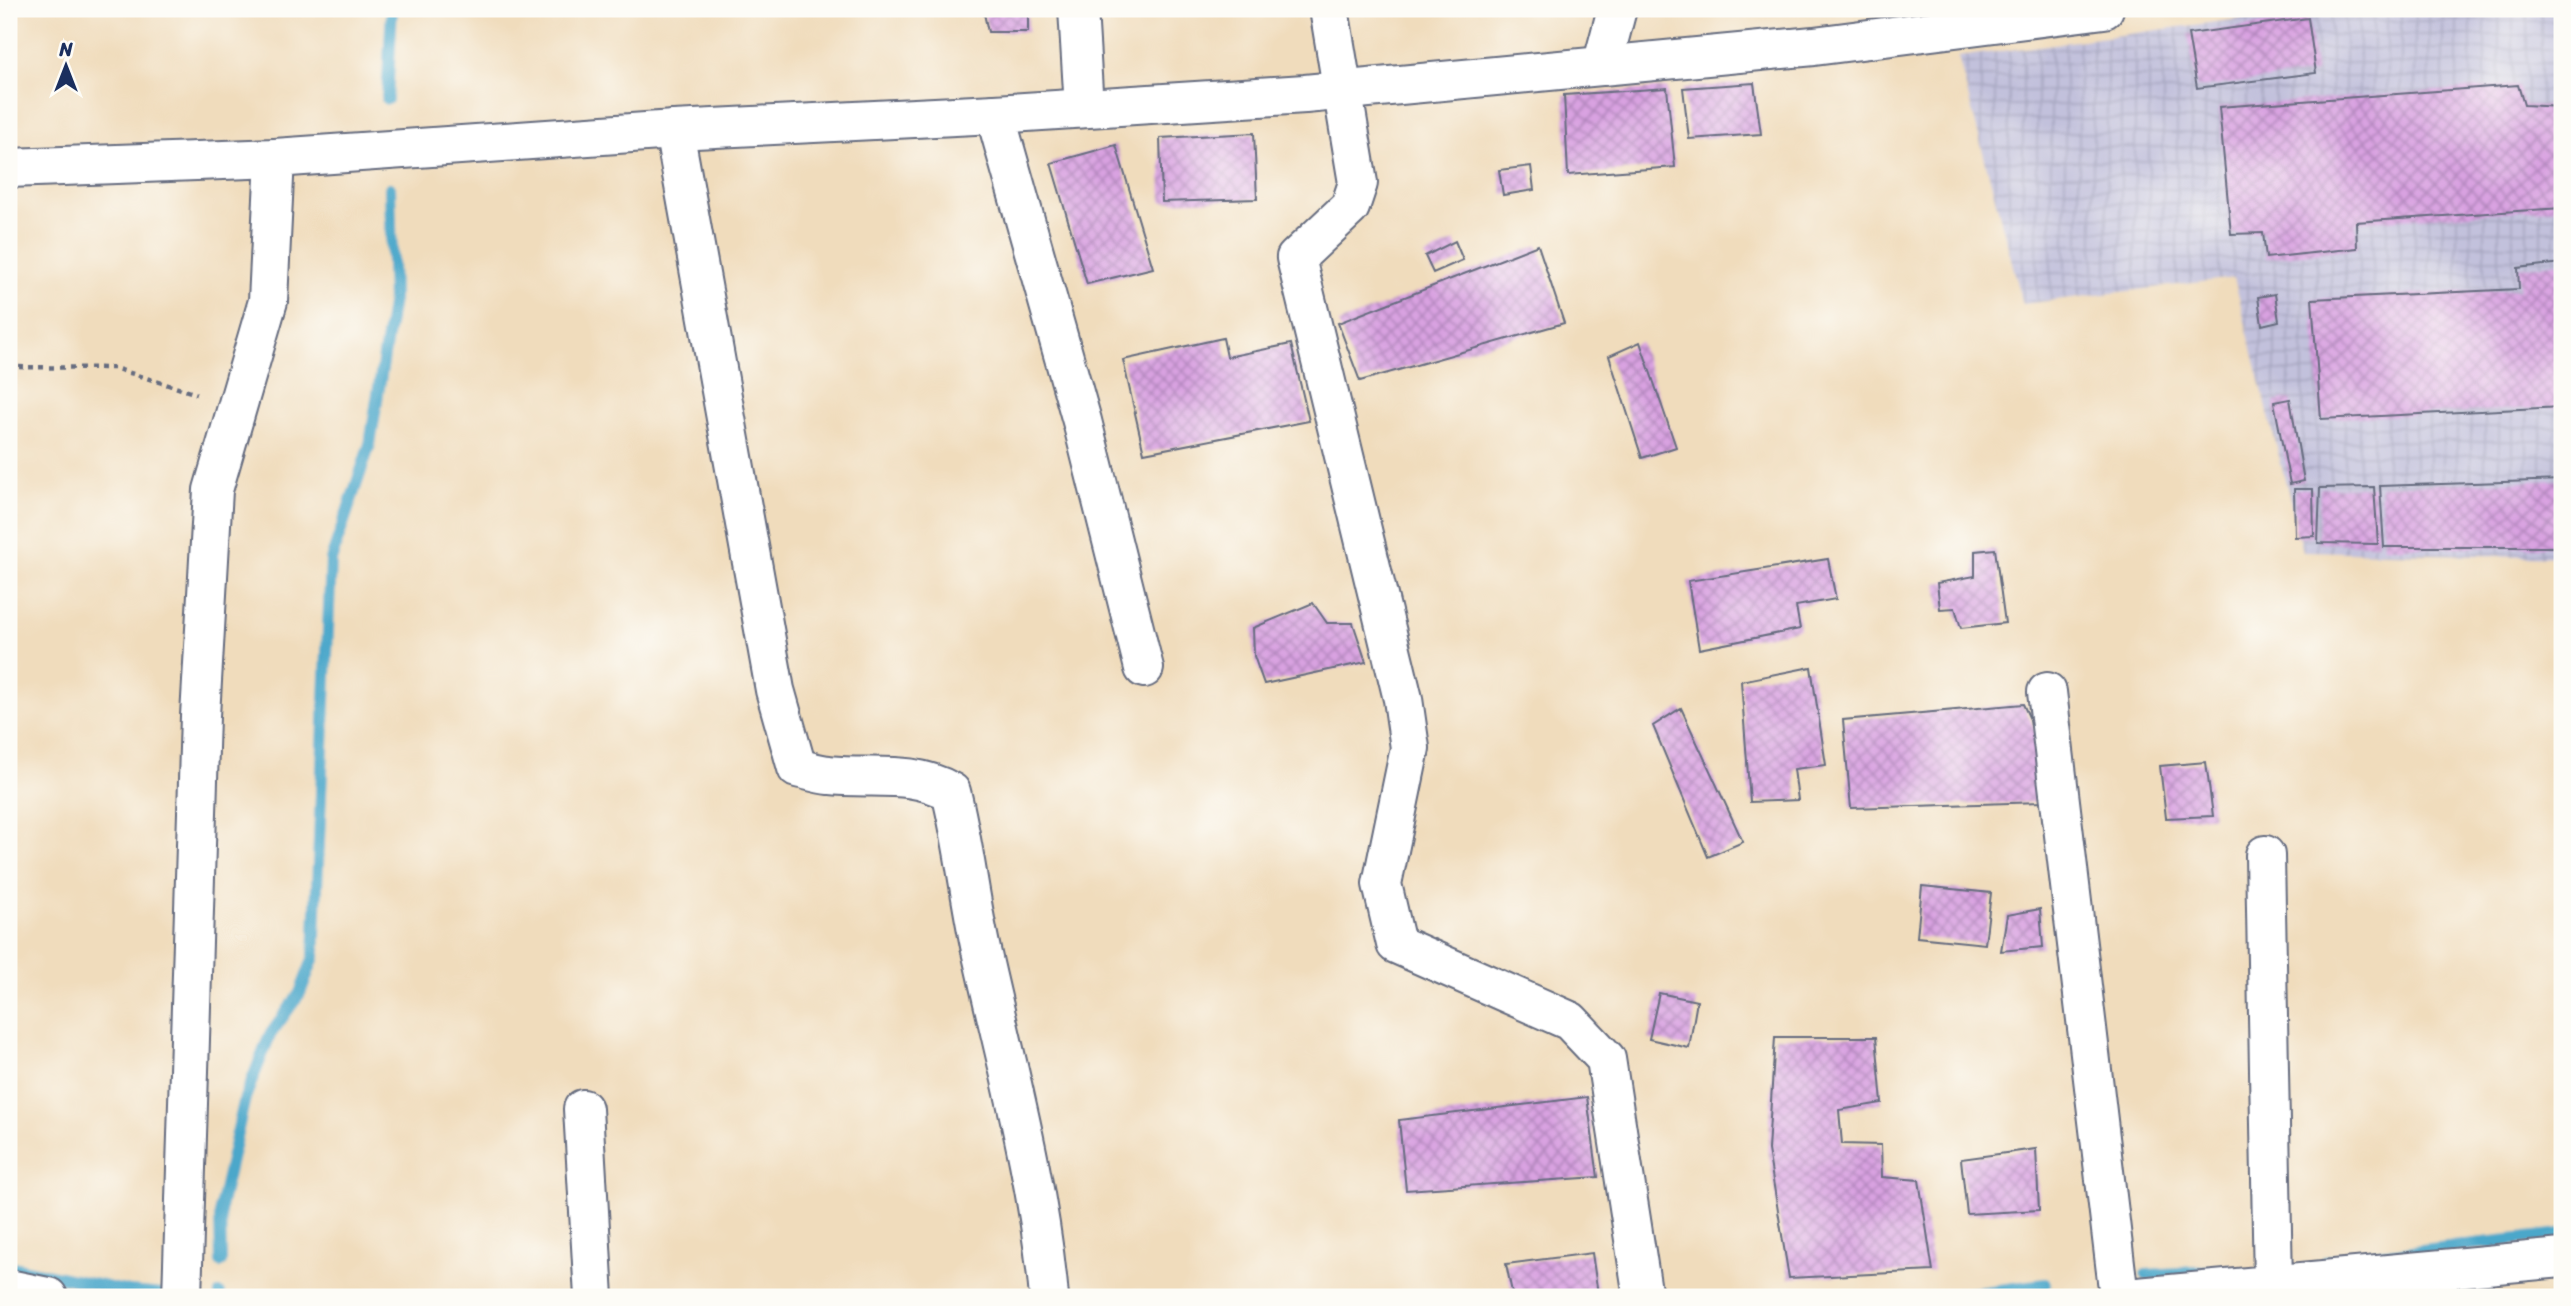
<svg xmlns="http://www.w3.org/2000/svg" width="2571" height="1306" viewBox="0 0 2571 1306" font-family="Sriracha,sans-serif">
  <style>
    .industrial { fill: url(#industrial-grid) }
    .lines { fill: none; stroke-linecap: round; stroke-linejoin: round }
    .stream { stroke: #4ca7ca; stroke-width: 12 }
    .building { fill: url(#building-cross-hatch) }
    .minor-casing { stroke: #666c7f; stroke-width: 42 }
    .tertiary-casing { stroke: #666c7f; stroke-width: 42 }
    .path { stroke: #666c7f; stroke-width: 4.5; stroke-dasharray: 5 5; stroke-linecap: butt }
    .minor { stroke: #fff; stroke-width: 38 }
    .tertiary { stroke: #fff; stroke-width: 38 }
  </style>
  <defs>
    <pattern id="industrial-grid" width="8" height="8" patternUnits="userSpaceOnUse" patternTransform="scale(1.75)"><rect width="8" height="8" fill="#c2c1dc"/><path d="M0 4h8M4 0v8" fill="none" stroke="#a6a6bf"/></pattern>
    <pattern id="building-cross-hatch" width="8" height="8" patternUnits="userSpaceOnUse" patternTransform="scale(1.75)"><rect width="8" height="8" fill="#d9a2e1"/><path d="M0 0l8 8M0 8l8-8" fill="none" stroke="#af84ba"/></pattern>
  </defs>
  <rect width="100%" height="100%" fill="#fdfcf7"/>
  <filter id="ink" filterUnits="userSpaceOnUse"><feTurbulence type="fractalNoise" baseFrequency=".0143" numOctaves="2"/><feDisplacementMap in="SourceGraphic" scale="14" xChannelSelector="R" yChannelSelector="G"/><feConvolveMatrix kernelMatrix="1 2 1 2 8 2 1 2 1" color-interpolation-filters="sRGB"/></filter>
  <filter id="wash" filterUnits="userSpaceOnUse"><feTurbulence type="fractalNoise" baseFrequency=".00686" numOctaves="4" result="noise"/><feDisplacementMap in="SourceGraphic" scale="28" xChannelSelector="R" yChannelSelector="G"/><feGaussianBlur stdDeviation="1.57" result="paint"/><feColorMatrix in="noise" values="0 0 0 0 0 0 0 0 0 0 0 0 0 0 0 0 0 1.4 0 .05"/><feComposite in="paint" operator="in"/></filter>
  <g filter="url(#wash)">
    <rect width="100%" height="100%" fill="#f0dcbc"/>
    <path class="industrial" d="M2313 9H2549L2562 20V557L2303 551 2234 278 2023 304 1958 57Z"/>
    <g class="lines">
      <path class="stream" d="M387 99 392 9
        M2327 1261 2562 1234
        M221 1262 220 1208 245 1098 270 1035 300 993 314 957 331 560 370 444 393 299 390 188
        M9 1266 130 1292 162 1295
        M2146 1275 2216 1271
        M220 1294V1297
        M1946 1297 2045 1284"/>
    </g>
    <g id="blocks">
      <path class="building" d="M983 9H1028V32H988Z
        M1647 9H1678L1679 14 1646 15Z
        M2308 18 2316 73 2197 88 2188 34Z
        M1754 83 1761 134 1689 139 1683 88Z
        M2518 85 2524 105 2562 107V208L2356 222 2357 248 2266 258 2263 233 2231 234 2219 107Z
        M1667 88 1675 167 1568 175 1564 95Z
        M1254 133 1257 199 1162 202 1160 138Z
        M1116 145 1153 268 1087 284 1051 163Z
        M1531 166 1534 190 1503 195 1499 170Z
        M1455 241 1463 260 1433 273 1425 256Z
        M1538 245 1564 323 1360 381 1338 323Z
        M2562 263V407L2321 419 2312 299 2519 289 2518 268Z
        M2275 294 2279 321 2262 325 2258 297Z
        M1223 338 1227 357 1291 344 1309 421 1144 453 1123 360Z
        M1640 342 1676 447 1642 458 1609 356Z
        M2290 399 2304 481 2290 484 2274 402Z
        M2562 480V547H2384L2380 486Z
        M2374 487 2378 544 2318 543 2320 488Z
        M2294 489H2313L2314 536 2295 537Z
        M1995 549 2005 623 1961 628 1955 608 1940 609 1937 583 1975 576V551Z
        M1828 559 1836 599 1796 606 1800 629 1699 649 1688 581Z
        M1313 603 1327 623H1353L1366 662 1264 684 1254 656 1253 628Z
        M1811 667 1826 765 1794 769 1798 800 1750 802 1741 681Z
        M2023 704 2039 739 2043 802 1851 808 1843 720Z
        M1681 708 1743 842 1708 857 1653 726Z
        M2206 762 2213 816 2166 818 2160 766Z
        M1922 886 1991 893 1985 944 1917 937Z
        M2040 909 2043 947 2001 951 2007 915Z
        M1659 993 1697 1001 1689 1048 1649 1039Z
        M1775 1037H1876L1882 1103 1839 1110 1842 1144 1881 1145 1882 1177 1919 1180 1933 1271 1789 1278 1768 1150Z
        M1587 1097 1598 1177 1406 1190 1399 1120Z
        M2036 1149 2039 1210 1967 1214 1961 1159Z
        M1592 1253 1598 1294 1562 1297H1513L1506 1264Z"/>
    </g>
  </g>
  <g filter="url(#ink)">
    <use href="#blocks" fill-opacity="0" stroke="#666c7f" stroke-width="2"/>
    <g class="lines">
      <g class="minor-casing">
        <path id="minor" d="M1078 9 1084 108
          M1329 9 1358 183 1350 207 1296 258 1403 699 1410 748 1382 884 1396 944 1570 1021 1606 1059 1643 1297
          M1602 66 1617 9
          M995 114 1082 421 1144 668
          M674 130 775 690 797 768C807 770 818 774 829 775 872 780 911 769 951 792 965 847 970 904 983 959 1008 1070 1039 1183 1049 1297
          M2047 692 2119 1297
          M2265 855 2273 1285
          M583 1109 594 1297
          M9 1289 48 1297
          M182 1297 200 716 213 490 268 301 275 158
          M2138 1297 2562 1258"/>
      </g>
      <g class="tertiary-casing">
        <path id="tertiary" d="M9 168 275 158 674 130 995 114 1305 94 1814 46 2104 9"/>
      </g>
      <path class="path" d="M9 367 114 368 197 394"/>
      <use href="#minor" class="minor"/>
      <use href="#tertiary" class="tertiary"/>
    </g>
  </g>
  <rect width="2571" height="1306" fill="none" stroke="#fdfcf7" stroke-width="35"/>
  <g transform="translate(66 66)" stroke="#fdfcf7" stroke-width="5" paint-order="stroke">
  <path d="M0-5L12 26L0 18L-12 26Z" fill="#1b2f5e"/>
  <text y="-10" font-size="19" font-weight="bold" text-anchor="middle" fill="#1b2f5e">N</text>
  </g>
</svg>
